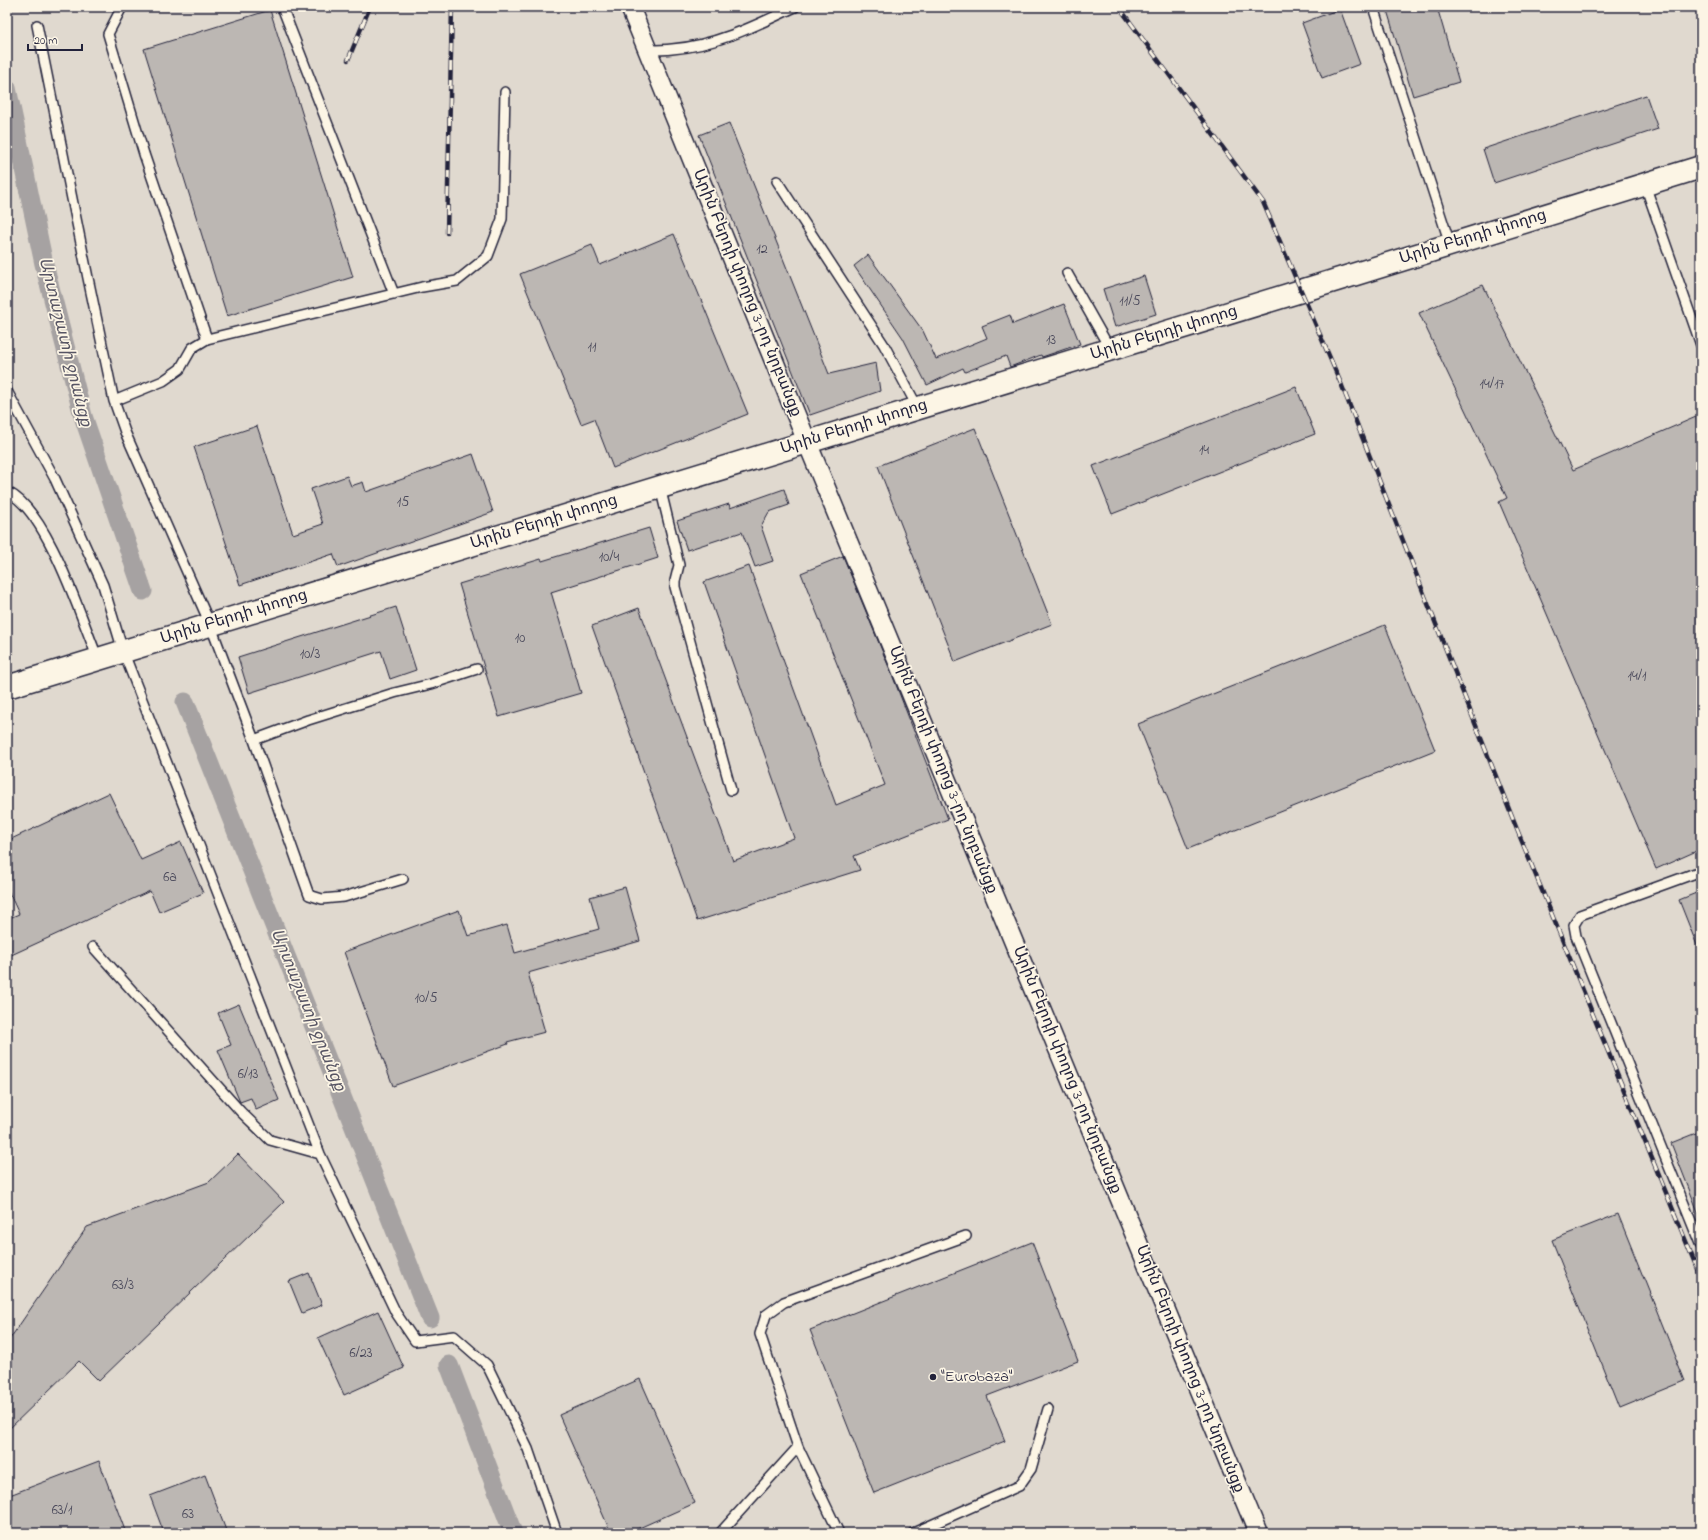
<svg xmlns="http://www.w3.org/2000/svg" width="1708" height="1540" viewBox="0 0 1708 1540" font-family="'Indie Flower','Noto Sans Armenian',sans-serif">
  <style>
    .built { fill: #e0d9cf }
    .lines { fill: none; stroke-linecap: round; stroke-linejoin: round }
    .canal { stroke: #a6a2a2; stroke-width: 19 }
    .building { fill: #bcb7b3; stroke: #22223b }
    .lane-casing { stroke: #22223b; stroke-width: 12 }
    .street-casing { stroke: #22223b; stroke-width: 21 }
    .secondary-casing { stroke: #22223b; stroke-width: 25 }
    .lane { stroke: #fcf5e5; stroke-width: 9 }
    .street { stroke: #fcf5e5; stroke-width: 18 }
    .secondary { stroke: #fcf5e5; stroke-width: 22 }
    .rail-casing { stroke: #22223b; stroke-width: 4.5 }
    .rail { stroke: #fcf5e5; stroke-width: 3; stroke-dasharray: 9; stroke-linecap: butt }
    .poi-dot { fill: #22223b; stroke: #fcf5e5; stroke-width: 1.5 }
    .labels { text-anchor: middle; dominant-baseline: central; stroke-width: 3.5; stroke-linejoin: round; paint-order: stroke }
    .number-label { font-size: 14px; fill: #484759 }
    .street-label { font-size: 16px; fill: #22223b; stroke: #fcf5e5 }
    .poi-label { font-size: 16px; fill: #22223b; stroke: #fcf5e5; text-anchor: start }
    .water-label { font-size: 17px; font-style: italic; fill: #575564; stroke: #fcf5e5 }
  </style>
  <rect width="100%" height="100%" fill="#efe8db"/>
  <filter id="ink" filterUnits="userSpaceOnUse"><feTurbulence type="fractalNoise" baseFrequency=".025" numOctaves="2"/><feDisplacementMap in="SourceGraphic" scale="8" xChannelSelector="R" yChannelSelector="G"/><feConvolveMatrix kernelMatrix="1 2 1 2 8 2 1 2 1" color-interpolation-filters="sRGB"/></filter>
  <g filter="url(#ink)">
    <path class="built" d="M7 7H1701V1533H7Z"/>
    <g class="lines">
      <path class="canal" d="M7 88 44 264 83 416 143 591
        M185 702 430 1318
        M449 1365 513 1533"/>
    </g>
    <path class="building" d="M1386 7H1437L1459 82 1413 96Z
      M1340 9 1360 64 1322 78 1302 23Z
      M270 10 353 277 227 316 144 49Z
      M1646 95 1658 129 1494 183 1483 149Z
      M729 123 829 374 876 363 880 391 810 415 699 135Z
      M674 234 748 414 613 468 594 419 581 424 520 274 592 245 600 265Z
      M868 255 923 331 936 359 987 338 982 326 1010 315 1013 324 1064 304 1080 344 1042 357 1041 355 1010 367 1006 356 965 372 963 368 927 385 903 338 854 266Z
      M1144 276 1156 314 1115 327 1103 289Z
      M1483 285 1573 470 1696 417 1701 428V849L1656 869 1499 502 1507 498 1419 313Z
      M1296 387 1315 434 1112 514 1093 466Z
      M257 426 293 534 323 524 311 489 347 476 351 486 363 482 366 492 473 454 493 512 338 567 333 554 240 585 194 447Z
      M975 428 1052 624 955 662 878 466Z
      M784 489 789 505 769 512 761 526 773 561 755 567 742 532 687 550 677 521 729 504 730 508Z
      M649 528 658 558 551 592 581 693 499 717 459 584 541 559 542 561Z
      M843 556 893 677 948 819 854 856 860 870 697 921 592 626 639 608 733 861 794 838 704 582 749 566 836 805 885 785 801 573Z
      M396 607 416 670 390 679 381 651 249 693 238 657Z
      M1385 625 1435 750 1188 849 1138 724Z
      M109 793 141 860 181 842 203 893 159 912 150 891 7 957V919L19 914 7 888V841Z
      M625 887 640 941 528 973 545 1032 507 1042 508 1044 393 1086 344 952 459 910 468 936 507 925 515 953 599 929 590 897Z
      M1701 891V953H1700L1679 900Z
      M239 1004 279 1100 256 1110 251 1098 240 1102 218 1050 231 1045 218 1013Z
      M1701 1131V1217H1700L1671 1143Z
      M238 1154 284 1202 99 1381 79 1361 7 1431V1343L87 1227 209 1182Z
      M1618 1214 1685 1381 1619 1408 1552 1240Z
      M1032 1242 1078 1361 987 1396 1005 1441 874 1493 810 1330Z
      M309 1273 322 1305 302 1313 289 1281Z
      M378 1311 404 1368 344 1395 318 1338Z
      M640 1379 695 1503 628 1533H611L559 1415Z
      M99 1461 126 1533H10L7 1524V1496Z
      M205 1475 227 1533H164L150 1496Z"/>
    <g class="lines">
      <g class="lane-casing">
        <path id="lane" d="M122 7 108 34 144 154 207 339
          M282 7 394 294
          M1373 7 1450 244
          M37 25 88 278 114 401 125 432 210 624 254 740 309 895 322 899 344 897 403 879
          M648 50C656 50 664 50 672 49 715 46 757 25 795 7
          M777 181 884 345 918 408
          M1645 185 1701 345
          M1067 273 1110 349
          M7 391 55 479 103 585 123 651 320 1154 396 1313 415 1341 454 1336 487 1365 528 1449 557 1533
          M114 401 163 381 180 369 192 348 207 339 422 287 457 281 488 256 502 219 505 92
          M660 487 679 565 675 581V587L731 790
          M7 492C47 509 81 618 98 659
          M254 740 308 720 394 693 431 684 477 669
          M1701 871 1580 915 1574 925 1576 936 1701 1246
          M93 947 241 1112 270 1140 320 1154
          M798 1447 839 1533
          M720 1533 798 1447 760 1334 766 1315 784 1302 966 1236
          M913 1533 1019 1486 1031 1469 1048 1409"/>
      </g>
      <g class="street-casing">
        <path id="street" d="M630 7 807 442 1258 1533"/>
      </g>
      <g class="secondary-casing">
        <path id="secondary" d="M7 687 1301 291 1701 167"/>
      </g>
      <use href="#lane" class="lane"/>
      <use href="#street" class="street"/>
      <use href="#secondary" class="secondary"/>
      <g class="rail-casing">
        <path id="rail" d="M1119 7 1263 202 1342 386 1516 827 1701 1278
          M348 60 370 7
          M447 233 452 7"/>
      </g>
      <use href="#rail" class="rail"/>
    </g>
  </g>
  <circle class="poi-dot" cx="933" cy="1377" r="4"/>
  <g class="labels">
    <g class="number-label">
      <text x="762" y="249">12</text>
      <text x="1130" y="301">11/5</text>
      <text x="1051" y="340">13</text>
      <text x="592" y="347">11</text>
      <text x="1492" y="384">14/17</text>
      <text x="1204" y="450">14</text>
      <text x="403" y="502">15</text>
      <text x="609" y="557">10/4</text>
      <text x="520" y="638">10</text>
      <text x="310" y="654">10/3</text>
      <text x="1637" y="676">14/1</text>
      <text x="170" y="877">6a</text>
      <text x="426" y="998">10/5</text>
      <text x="248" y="1074">6/13</text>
      <text x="123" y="1285">63/3</text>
      <text x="361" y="1353">6/23</text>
      <text x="62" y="1510">63/1</text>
      <text x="188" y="1514">63</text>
    </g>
    <g class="street-label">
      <text transform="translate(1473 237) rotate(-17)">Արին Բերդի փողոց</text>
      <text transform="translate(747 293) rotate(68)">Արին Բերդի փողոց 3-րդ նրբանցք</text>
      <text transform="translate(1164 333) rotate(-17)">Արին Բերդի փողոց</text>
      <text transform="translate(854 427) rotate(-17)">Արին Բերդի փողոց</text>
      <text transform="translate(544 522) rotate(-17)">Արին Բերդի փողոց</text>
      <text transform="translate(234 617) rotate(-17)">Արին Բերդի փողոց</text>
      <text transform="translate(943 770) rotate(68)">Արին Բերդի փողոց 3-րդ նրբանցք</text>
      <text transform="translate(1067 1070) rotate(68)">Արին Բերդի փողոց 3-րդ նրբանցք</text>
      <text transform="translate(1190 1369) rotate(68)">Արին Բերդի փողոց 3-րդ նրբանցք</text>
    </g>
    <g class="poi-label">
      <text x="941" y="1377">"Eurobaza"</text>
    </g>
    <g class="water-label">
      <text transform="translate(65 342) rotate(76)">Արտաշատի ջրանցք</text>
      <text transform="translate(308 1010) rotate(68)">Արտաշատի ջրանցք</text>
    </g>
  </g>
  <rect width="1708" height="1540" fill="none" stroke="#fcf5e5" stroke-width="24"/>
  <rect x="12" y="12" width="1684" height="1516" fill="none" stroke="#22223b" stroke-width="1.5" filter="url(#ink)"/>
  <path d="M28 44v6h54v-6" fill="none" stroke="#22223b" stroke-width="2"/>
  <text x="34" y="44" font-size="12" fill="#22223b" stroke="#fcf5e5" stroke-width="3" paint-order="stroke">20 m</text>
</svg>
